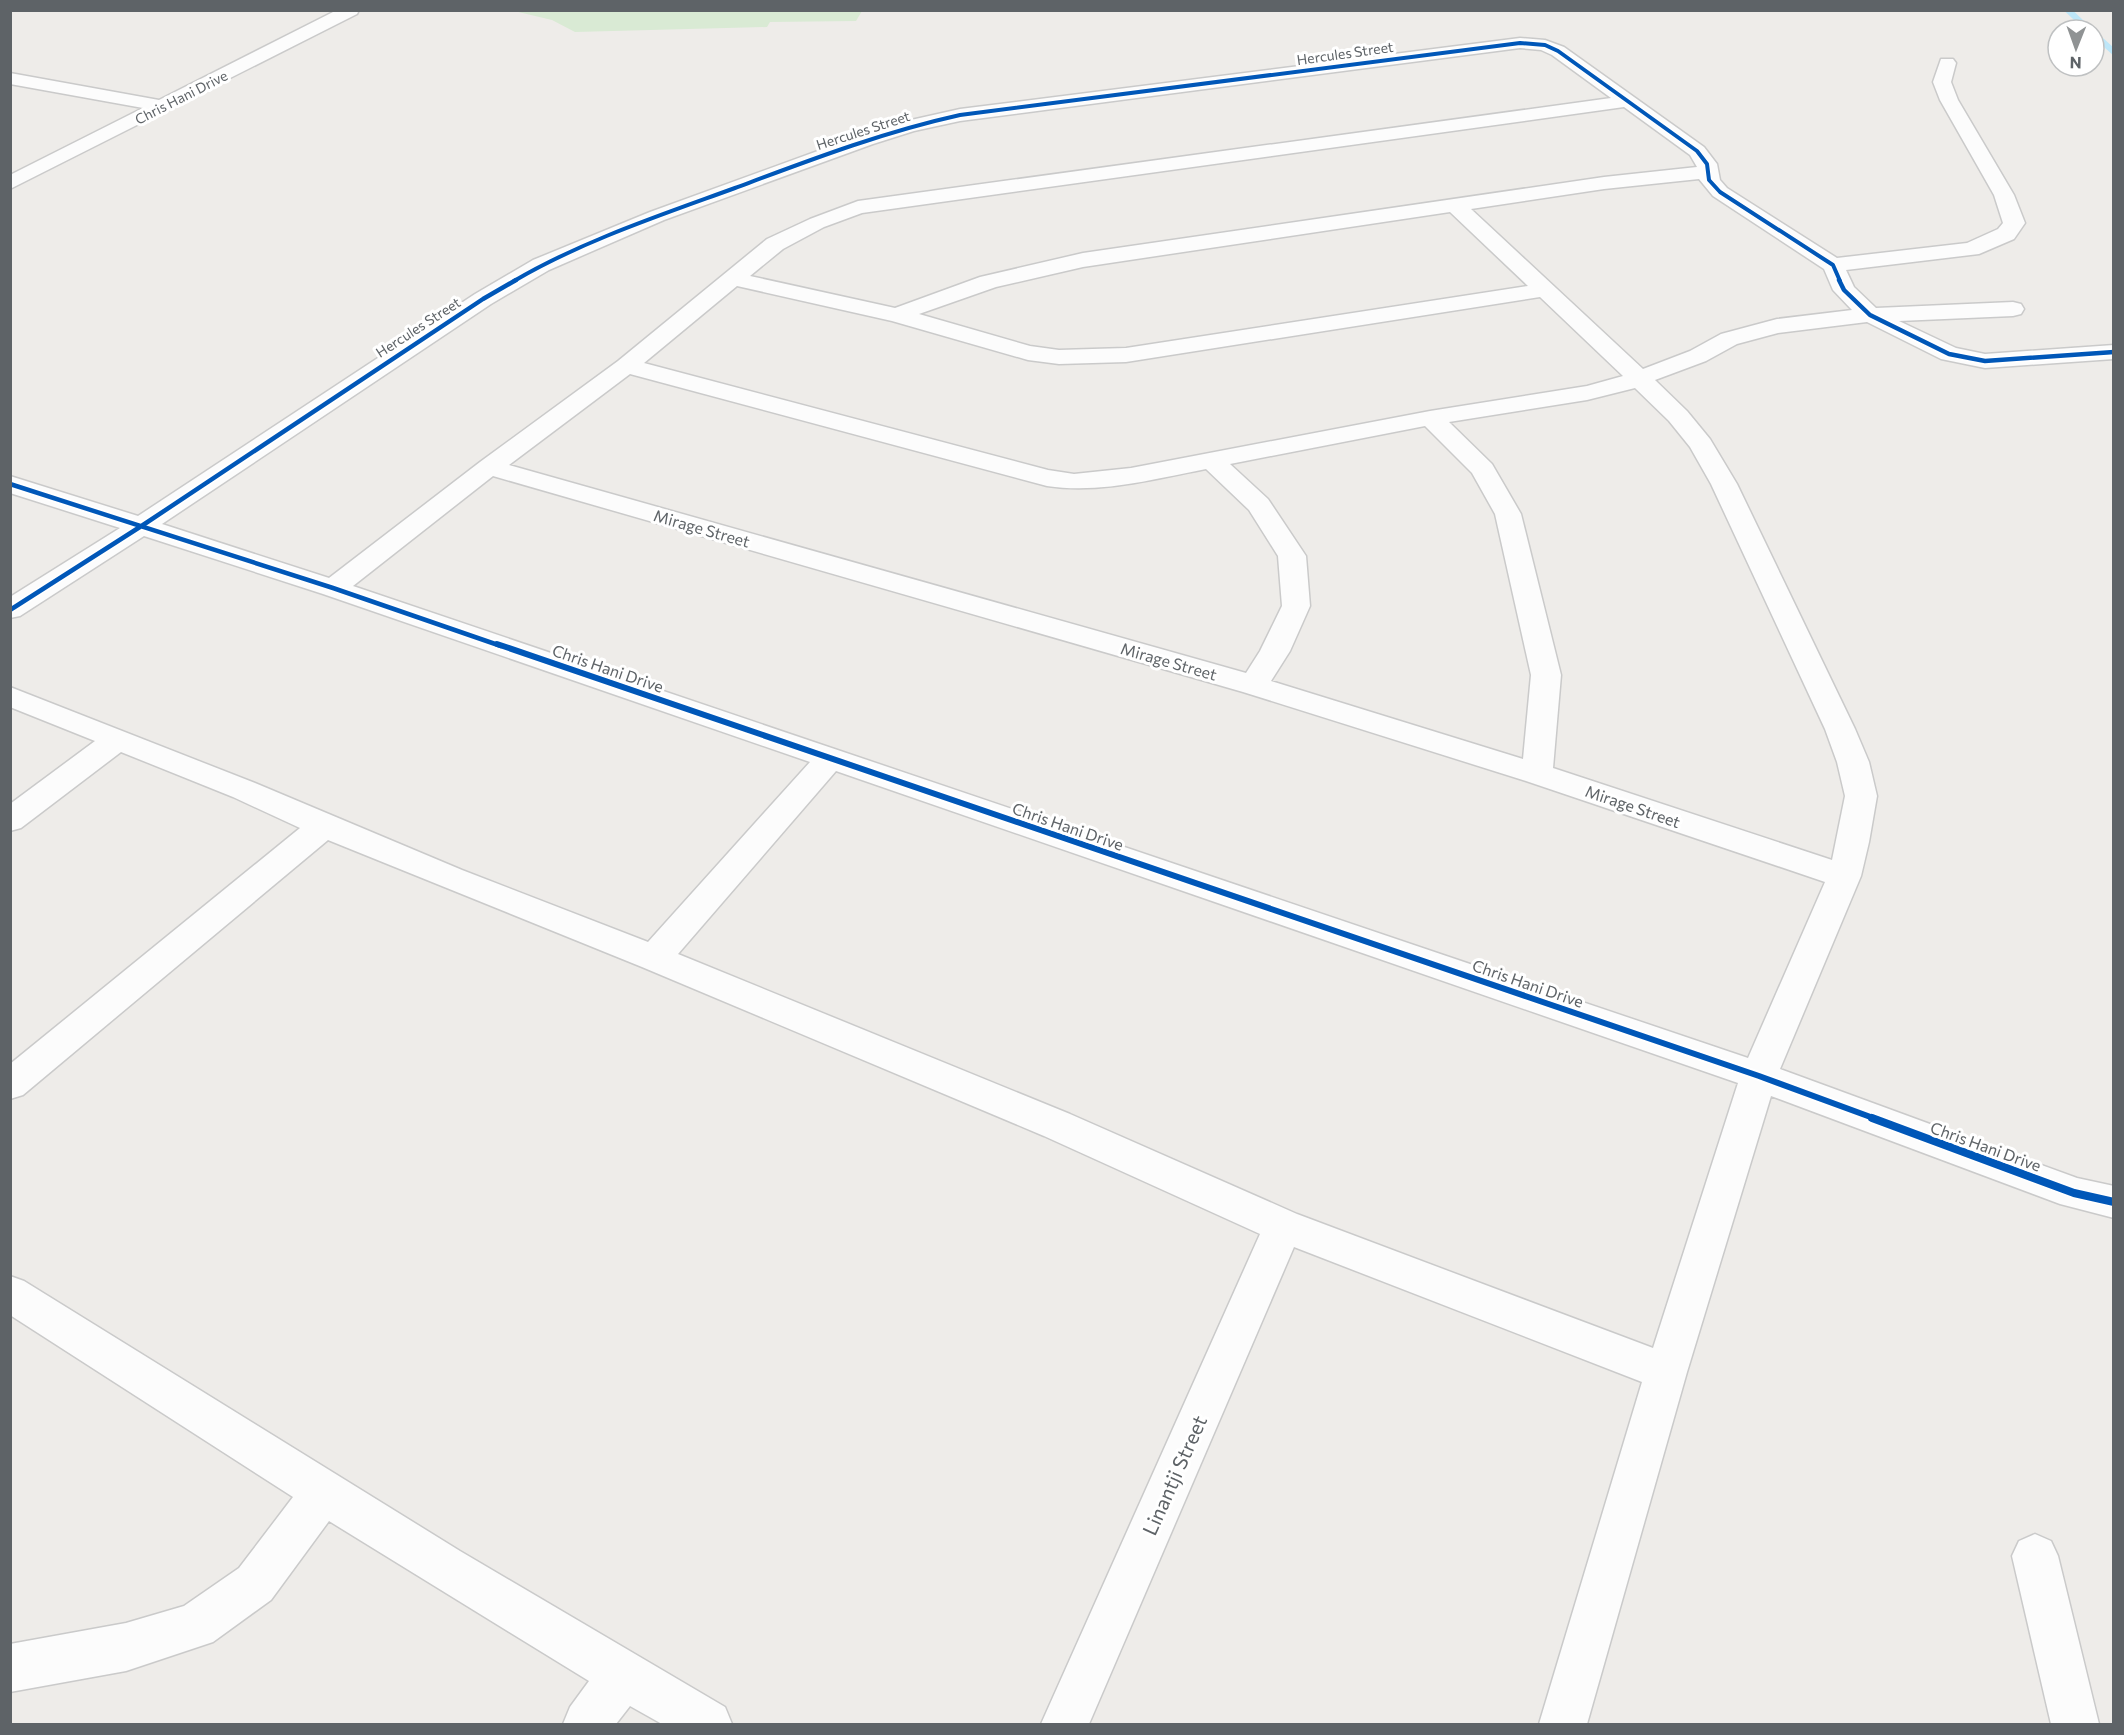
<svg xmlns="http://www.w3.org/2000/svg" width="2124" height="1735" viewBox="0 0 2124 1735" font-family="Commissioner,sans-serif">
  <style>
    .green { fill: #d9ead4 }
    .lines { fill: none; stroke-linecap: round; stroke-linejoin: round }
    .stream { stroke: #bde6f8; stroke-width: 6 }
    .minor-casing { stroke: #cacaca; stroke-width: 3 }
    .minor { fill: #fcfcfc; fill-rule: evenodd }
    .cycleway-far3-casing { stroke: #fff; stroke-width: 6 }
    .cycleway-far2-casing { stroke: #fff; stroke-width: 8 }
    .cycleway-far1-casing { stroke: #fff; stroke-width: 10 }
    .cycleway-casing { stroke: #fff; stroke-width: 11 }
    .cycleway-far3 { stroke: #0057b8; stroke-width: 4 }
    .cycleway-far2 { stroke: #0057b8; stroke-width: 4.5 }
    .cycleway-far1 { stroke: #0057b8; stroke-width: 6 }
    .cycleway { stroke: #0057b8; stroke-width: 8 }
    .labels { text-anchor: middle; dominant-baseline: central; stroke-width: 6; stroke-linejoin: round; paint-order: stroke }
    .far-street-label { font-size: 14px; fill: #5e6367; stroke: #fff }
    .street-label { font-size: 16px; fill: #5e6367; stroke: #fff }
    .near-street-label { font-size: 20px; fill: #5e6367; stroke: #fff }
  </style>
  <rect width="100%" height="100%" fill="#eeece9"/>
  <path class="green" d="M514 11H862L856 21 770 22 767 27 575 32 552 20Z"/>
  <g class="lines">
    <path class="stream" d="M2068 10 2089 30
      M2094 34 2114 52"/>
    <g class="minor-casing">
      <path id="minor" d="M337 10H359L357 14 10 189V175L143 108 10 84V73L159 100Z
        M1520 38 1545 40 1564 47 1704 147 1717 164 1720 180 1727 188 1837 258 1967 243 1998 229 2003 223 1994 195 1940 100 1933 82 1941 59H1953L1956 63 1951 82 1958 100 2014 195 2025 223 2014 239 1979 254 1846 270 1854 287 1876 308 2013 302 2021 304 2024 309 2021 314 2013 316 1899 321 1956 348 1985 354 2114 345V359L1985 368 1941 359 1867 322 1778 333 1737 344 1706 361 1655 380 1687 411 1710 439 1737 484 1855 729 1869 762 1877 796 1869 842 1861 876 1780 1069 2077 1178 2114 1186V1218L2060 1204 1771 1096 1687 1372 1587 1724H1539L1642 1382 1294 1247 1089 1724H1041L1260 1234 1044 1136 642 967 328 840 23 1095 10 1099V1064L300 828 233 797 121 752 21 828 10 831V804L95 741 10 707V687L255 783 462 870 648 942 810 762 323 594 144 536 20 616 10 618V597L120 528 10 493V476L138 516 475 294 533 260 650 212 859 136 902 122 960 109ZM1520 48 1541 50 1552 55 1611 98 858 201 810 219 767 239 618 361 480 462 329 578 162 524 491 304 549 270 664 220 873 144 914 131 960 121ZM1624 107 1690 155 1697 167 1604 177 1083 253 980 277 895 308 750 276 783 249 824 227 862 213ZM1699 179 1713 196 1824 269 1833 290 1852 310 1777 319 1721 334 1690 351 1643 369 1471 209 1604 189ZM1450 212 1528 286 1126 348 1059 350 1030 346 919 314 996 287 1083 267ZM737 286 892 321 1028 360 1059 364 1126 362 1540 297 1623 376 1587 386 1430 411 1131 468 1074 474 1048 470 644 363ZM630 374 1047 486C1100 494 1154 479 1206 469L1249 510 1278 556 1282 606 1260 651 1246 673 509 465ZM1635 388 1669 421 1690 447 1711 484 1825 729 1837 762 1845 796 1832 860 1553 768 1561 675 1521 514 1492 464 1449 422 1587 400ZM1425 426 1472 473 1495 514 1531 675 1523 759 1271 681 1290 651 1310 606 1306 556 1268 499 1230 464ZM493 476 1243 692 1526 781 1825 882 1748 1058 353 586ZM836 771 1738 1083 1653 1348 1297 1214 1070 1114 678 954Z
        M10 1276 24 1281 460 1551 725 1707 732 1724H662L630 1706 616 1724H563L570 1707 589 1681 329 1521 271 1600 213 1642 126 1671 10 1692V1644L126 1623 184 1606 239 1568 293 1497 10 1315Z
        M2035 1534 2051 1541 2058 1556 2099 1724H2051L2012 1556 2019 1541Z"/>
    </g>
    <use href="#minor" class="minor"/>
    <g class="cycleway-far3-casing">
      <path id="cycleway-far3" d="M514 281C582 241 661 215 735 188 810 160 883 132 960 115L1520 43 1545 45 1558 51 1697 151 1707 164 1709 180 1720 192 1833 265 1840 281"/>
    </g>
    <g class="cycleway-far2-casing">
      <path id="cycleway-far2" d="M1839 280 1844 290 1870 315 1949 354 1985 361 2114 352
        M10 484 333 588 501 646
        M10 610 143 525 483 299 516 280"/>
    </g>
    <g class="cycleway-far1-casing">
      <path id="cycleway-far1" d="M497 644 1759 1076 1876 1119"/>
    </g>
    <g class="cycleway-casing">
      <path id="cycleway" d="M1872 1118 2074 1193 2114 1202"/>
    </g>
    <use href="#cycleway-far3" class="cycleway-far3"/>
    <use href="#cycleway-far2" class="cycleway-far2"/>
    <use href="#cycleway-far1" class="cycleway-far1"/>
    <use href="#cycleway" class="cycleway"/>
  </g>
  <g class="labels">
    <g class="far-street-label">
      <text transform="translate(1345 53) rotate(-8)">Hercules Street</text>
      <text transform="translate(181 97) rotate(-27)">Chris Hani Drive</text>
      <text transform="translate(863 130) rotate(-18)">Hercules Street</text>
      <text transform="translate(418 327) rotate(-33)">Hercules Street</text>
    </g>
    <g class="street-label">
      <text transform="translate(702 528) rotate(16)">Mirage Street</text>
      <text transform="translate(1169 661) rotate(16)">Mirage Street</text>
      <text transform="translate(608 668) rotate(19)">Chris Hani Drive</text>
      <text transform="translate(1633 806) rotate(19)">Mirage Street</text>
      <text transform="translate(1068 826) rotate(19)">Chris Hani Drive</text>
      <text transform="translate(1528 983) rotate(19)">Chris Hani Drive</text>
      <text transform="translate(1986 1146) rotate(20)">Chris Hani Drive</text>
    </g>
    <g class="near-street-label">
      <text transform="translate(1174 1475) rotate(-66)">Linantji Street</text>
    </g>
  </g>
  <rect width="2124" height="1735" fill="none" stroke="#5e6367" stroke-width="24"/>
  <g transform="translate(2076 48) rotate(181)"><circle r="28" fill="#ffffff" stroke="#bfc1c2" stroke-width="1.5"/>
  <path d="M0-4.5L10 22L0 15L-10 22Z" fill="#909394"/>
  <text y="-9" font-size="16" font-weight="bold" text-anchor="middle" fill="#5e6367">N</text>
  </g>
</svg>
